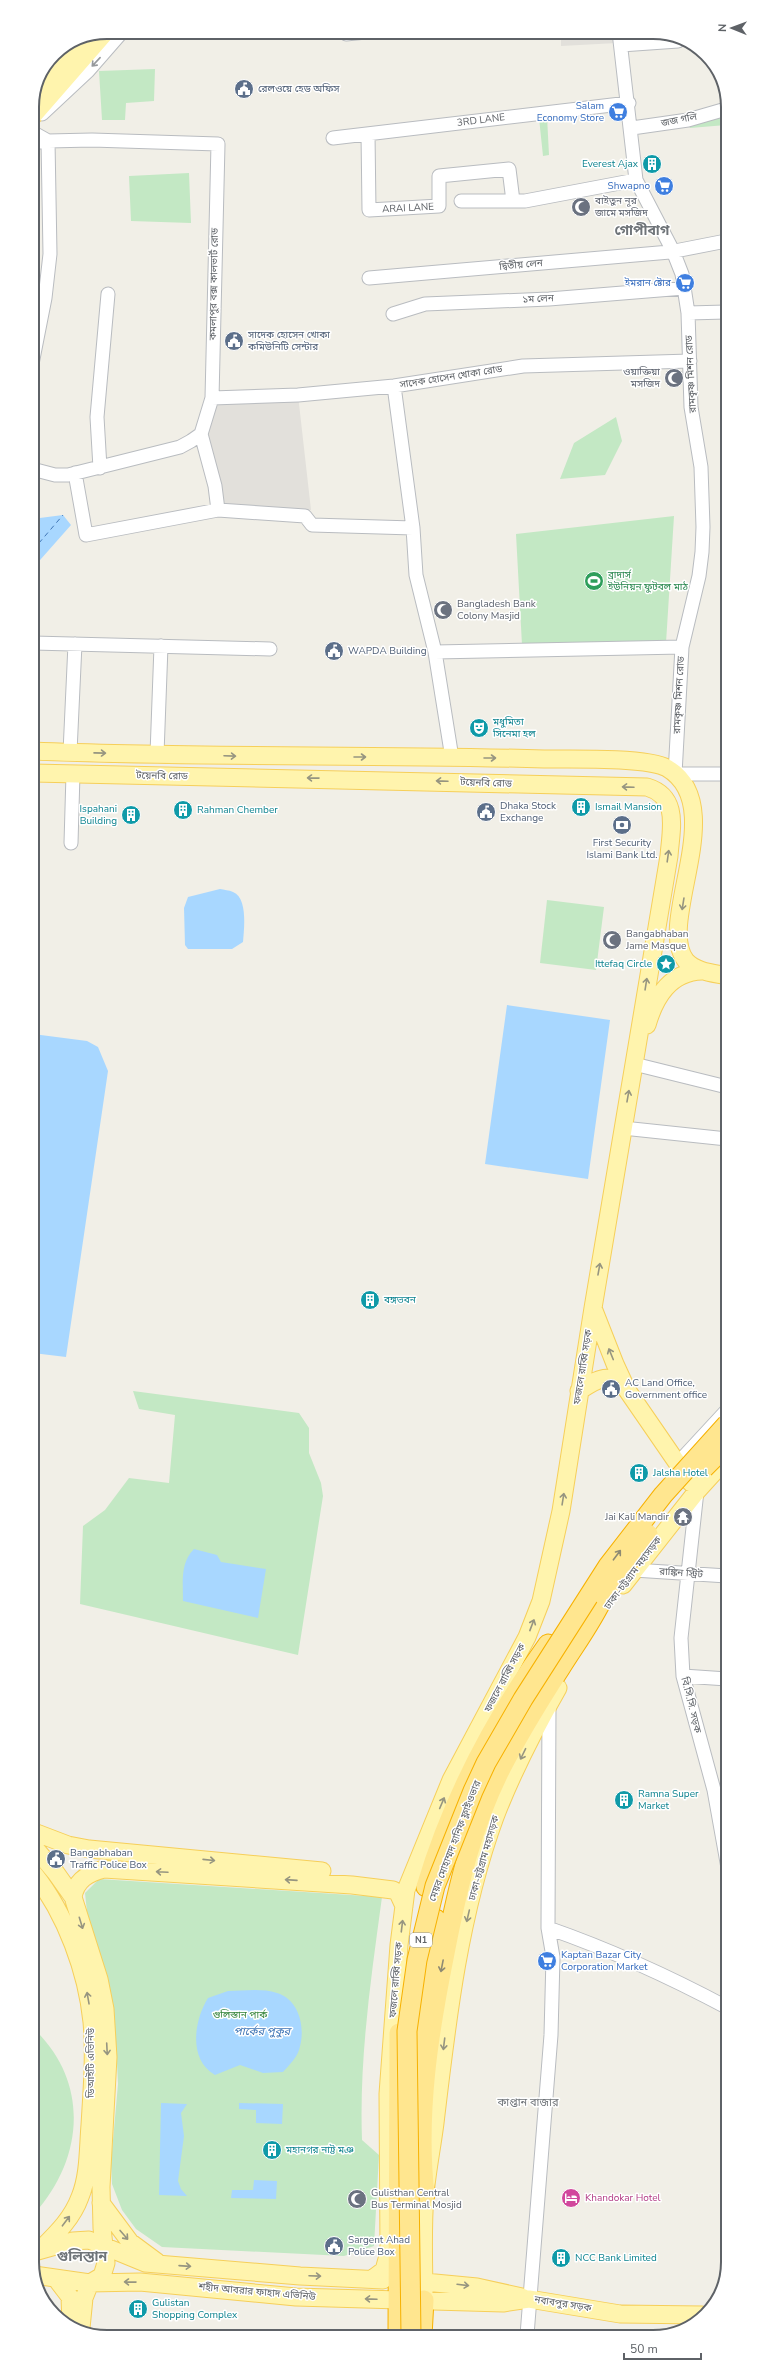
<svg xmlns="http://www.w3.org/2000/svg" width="760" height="2369" viewBox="0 0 760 2369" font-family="'Nunito Sans','Noto Sans Bengali',sans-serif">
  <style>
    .industrial { fill: #e2e0db }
    .green { fill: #c3e8c4 }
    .water { fill: #a8d7ff }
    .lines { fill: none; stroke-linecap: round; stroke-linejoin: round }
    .ferry { stroke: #4076b6; stroke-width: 1; stroke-dasharray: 5 4; stroke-linecap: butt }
    .minor-casing { stroke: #b9bcc0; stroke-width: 15 }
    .major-casing { stroke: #f6cf5a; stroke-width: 19 }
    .highway-casing { stroke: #f7b100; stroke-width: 21 }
    .minor { stroke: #fff; stroke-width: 13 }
    .major { stroke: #fff4ad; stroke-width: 17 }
    .highway { stroke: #ffe68f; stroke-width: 19 }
    .highway-bridge-casing { stroke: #f7b100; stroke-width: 21; stroke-linecap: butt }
    .highway-bridge { stroke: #ffe68f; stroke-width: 19 }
    .oneway { stroke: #96999c }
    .oneway2 { stroke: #969580 }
    .oneway3 { stroke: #8e8a73 }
    .labels { text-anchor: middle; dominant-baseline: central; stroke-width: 3; stroke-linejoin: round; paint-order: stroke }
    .shield { fill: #fff; stroke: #8e9195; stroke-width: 1 }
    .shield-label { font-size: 9px; font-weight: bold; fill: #5e6267 }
    .service-label { font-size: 10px; fill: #4e5e75; stroke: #fff; text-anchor: start }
    .shop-label { font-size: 10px; fill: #366cbe; stroke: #fff; text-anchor: end }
    .street-label { font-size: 10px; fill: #5e6267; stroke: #fff }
    .culture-label { font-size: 10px; fill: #0d838f; stroke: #fff; text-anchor: start }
    .worship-label { font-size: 10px; fill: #5b616d; stroke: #fff; text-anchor: start }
    .leisure-label { font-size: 10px; fill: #27864d; stroke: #fff; text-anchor: start }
    .park-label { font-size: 10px; fill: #318238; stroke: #fff }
    .hotel-label { font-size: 10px; fill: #b23c85; stroke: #fff; text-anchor: start }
    .water-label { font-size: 11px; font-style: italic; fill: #4076b6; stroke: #fff }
    .neighbourhood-label { font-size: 11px; fill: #6f7479; stroke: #fff }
    .district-label { font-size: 14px; font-weight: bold; fill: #6f7479; stroke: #fff }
    .rim { fill: none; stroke: #5e6267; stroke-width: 2 }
  </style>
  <rect width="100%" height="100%" fill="#f1efe7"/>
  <path class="industrial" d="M561 32H615L617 43 561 46Z
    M298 395 311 510 218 505 201 434 212 398Z"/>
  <path class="green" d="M155 69 154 101 126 103 125 120H102L99 71Z
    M726 109V125L690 128 688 120Z
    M547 116 549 155 543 156 539 118Z
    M189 173 191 223 131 221 129 176Z
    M616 417 622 441 605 475 560 479 574 443Z
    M674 516 666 643 522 645 516 534Z
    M547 900 604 907 596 970 540 963Z
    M133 1391 299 1413 309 1428V1453L321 1483 323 1496 298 1655 80 1604 83 1526 105 1510 129 1478 169 1483 175 1415 139 1409Z
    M99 1879 382 1897C371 1978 359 2059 362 2140L379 2155 374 2246 344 2256 162 2247 136 2229 122 2210 112 2184 111 2163 118 2084 116 2042 110 1997 87 1912 85 1893Z
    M34 2029C90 2082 84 2159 34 2214Z"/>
  <path class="water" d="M63 515 71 525 33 568 32 519Z
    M220 889C224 890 229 890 233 892 248 898 244 929 243 942L232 949H188L185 945 184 908 188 897Z
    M507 1005 610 1020 588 1179 485 1164Z
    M33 1034 87 1041 98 1047 108 1071 66 1357 33 1353Z
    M194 1549 217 1555 221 1562 266 1569 258 1618 183 1601C183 1582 180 1563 194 1549Z
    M228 1991C243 1991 262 1988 277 1993 300 2000 306 2029 299 2050 296 2059 289 2065 283 2072L263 2073 240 2065 215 2075C188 2060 194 2020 208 1998Z
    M161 2103 187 2104 181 2113 184 2136 178 2181 181 2189 187 2196 159 2195Z
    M239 2103 283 2104 282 2124 256 2123V2110L239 2109Z
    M254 2180 277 2181 276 2199 231 2198 232 2190H253Z"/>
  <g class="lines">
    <path class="ferry" d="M33 550 63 515"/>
    <g class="minor-casing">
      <path id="minor" d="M619 32 636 180 673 251 682 274 688 313 691 407 701 467 703 527 702 552 699 576 682 647 675 774H726
        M346 34 366 32
        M621 45 678 41
        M42 114 88 71 122 32
        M632 128 688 120 726 109
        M32 132 48 141 92 140 218 144 212 398 201 434 191 441 180 447 68 475H55L32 469
        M368 134 369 210 439 206V176L509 169 513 201
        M333 138 629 103
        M461 201H525L636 180
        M369 278 670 252 726 241
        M688 313 726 312
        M393 314 425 304 549 299 684 288
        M32 364 45 298 50 254 48 141 40 142
        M394 386 413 528 416 575 435 652 452 758
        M212 398 298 395 394 386 523 366 690 361
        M201 434 215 486 218 510 305 516 312 525 413 528
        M100 468 97 417 108 294
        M75 473 86 535 218 510
        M33 643 270 649
        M435 652 682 647
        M70 752 75 644
        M157 754 161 646
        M71 843 73 774
        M634 1064 727 1087
        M623 1128 727 1139
        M678 1463 727 1410
        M697 1491 681 1638 683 1676 714 1790 728 1868
        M634 1570 727 1576
        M683 1676 727 1679
        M548 1928C611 1950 670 1977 728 2008
        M527 2335 551 2035 553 1957 548 1928 549 1706"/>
    </g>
    <g class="major-casing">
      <path id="major" d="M36 88 84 37
        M32 117 106 32
        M33 751C203 758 373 754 544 759 569 759 648 757 667 768 731 806 655 923 686 961 696 972 713 973 727 976
        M33 773 647 787C680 797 671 829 669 856L593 1308 561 1511 541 1601 527 1637 451 1780 406 1890 399 1945 388 2094 389 2252 384 2270 372 2279
        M647 1025C655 997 670 972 702 971
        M593 1308 615 1364 627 1390 691 1483
        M579 1391C599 1378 609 1371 627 1389
        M623 1585 697 1491 727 1458
        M34 1832 68 1845 89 1849 322 1871
        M34 1847 56 1873 73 1897
        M34 1874C66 1914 87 1972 92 2022 95 2056 92 2091 90 2125 88 2149 89 2175 80 2197 72 2219 56 2234 40 2250
        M101 2203 130 2242 157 2262
        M34 2252 73 2241 89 2240 145 2263 300 2276 383 2280
        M34 2275 90 2283 102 2276 106 2263 102 2228 101 2187 108 2057 105 2009 99 1979 73 1897C76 1880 88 1873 104 1869L352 1885 393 1890 398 1893 404 1906
        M57 2280 70 2297 71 2324
        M414 2281 477 2287 522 2297
        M424 2300C424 2266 422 2230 425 2195 427 2171 432 2147 435 2123 447 2021 459 1915 495 1817 512 1773 534 1730 558 1688
        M81 2328 84 2298 90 2283 140 2282 296 2297 399 2300 503 2303 529 2299 620 2314 702 2315"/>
    </g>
    <g class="highway-casing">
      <path id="highway" d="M426 1887C452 1799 495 1718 548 1644
        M415 2059 421 1995 436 1919
        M425 2195C416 2114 429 2032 445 1953 458 1886 473 1821 505 1761 522 1729 541 1698 561 1667 576 1643 592 1622 604 1596
        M398 2336 399 2033
        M422 2336 424 2300"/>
    </g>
    <use href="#minor" class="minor"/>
    <use href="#major" class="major"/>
    <use href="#highway" class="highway"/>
    <g class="highway-bridge-casing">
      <path id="highway-bridge" d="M704 1468 727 1445
        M604 1596 648 1534
        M411 2336 407 2031 417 1960 435 1886 473 1791 486 1763 523 1699 608 1566 663 1495 727 1424"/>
    </g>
    <use href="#highway-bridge" class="highway-bridge"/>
  </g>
  <defs><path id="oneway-shaft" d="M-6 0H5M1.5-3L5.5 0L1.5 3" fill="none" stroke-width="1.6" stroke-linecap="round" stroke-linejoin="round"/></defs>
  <use class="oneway" href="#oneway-shaft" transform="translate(96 62) rotate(133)"/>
  <g class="oneway2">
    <use href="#oneway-shaft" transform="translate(100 753) rotate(1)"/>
    <use href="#oneway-shaft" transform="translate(230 756) rotate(2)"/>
    <use href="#oneway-shaft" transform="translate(360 757)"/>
    <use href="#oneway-shaft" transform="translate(490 758)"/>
    <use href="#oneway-shaft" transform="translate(313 778) rotate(-179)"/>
    <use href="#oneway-shaft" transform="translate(442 781) rotate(-178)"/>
    <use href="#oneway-shaft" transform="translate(628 787) rotate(-178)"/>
    <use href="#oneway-shaft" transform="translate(668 856) rotate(-82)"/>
    <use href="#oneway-shaft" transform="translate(683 904) rotate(99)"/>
    <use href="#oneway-shaft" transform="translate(646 984) rotate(-81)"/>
    <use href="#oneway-shaft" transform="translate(628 1096) rotate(-80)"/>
    <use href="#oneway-shaft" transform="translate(599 1269) rotate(-80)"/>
    <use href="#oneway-shaft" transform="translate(611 1354) rotate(-112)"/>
    <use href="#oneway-shaft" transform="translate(563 1499) rotate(-81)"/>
    <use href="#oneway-shaft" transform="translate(532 1625) rotate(-69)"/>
    <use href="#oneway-shaft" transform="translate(523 1754) rotate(116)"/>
    <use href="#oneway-shaft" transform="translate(442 1803) rotate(-67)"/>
    <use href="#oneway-shaft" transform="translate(209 1860) rotate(6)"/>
    <use href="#oneway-shaft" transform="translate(162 1872) rotate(-177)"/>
    <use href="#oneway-shaft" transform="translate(291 1880) rotate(-176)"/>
    <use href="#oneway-shaft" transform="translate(468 1916) rotate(103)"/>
    <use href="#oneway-shaft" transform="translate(81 1923) rotate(73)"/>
    <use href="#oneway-shaft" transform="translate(402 1926) rotate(-83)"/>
    <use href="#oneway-shaft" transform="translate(88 1998) rotate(-100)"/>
    <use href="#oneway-shaft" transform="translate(444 2044) rotate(97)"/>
    <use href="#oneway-shaft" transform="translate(107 2049) rotate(87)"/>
    <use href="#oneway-shaft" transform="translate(66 2221) rotate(-53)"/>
    <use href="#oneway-shaft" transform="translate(124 2235) rotate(49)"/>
    <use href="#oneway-shaft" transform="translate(185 2266) rotate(4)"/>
    <use href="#oneway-shaft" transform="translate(315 2276) rotate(2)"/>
    <use href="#oneway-shaft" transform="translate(130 2282) rotate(-179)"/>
    <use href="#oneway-shaft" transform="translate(463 2285) rotate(7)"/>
    <use href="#oneway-shaft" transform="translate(371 2299) rotate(-178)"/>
  </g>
  <g class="oneway3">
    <use href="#oneway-shaft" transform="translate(617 1555) rotate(-53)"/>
    <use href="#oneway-shaft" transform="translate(442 1966) rotate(101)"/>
  </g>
  <defs>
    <g id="civic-disc" transform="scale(1)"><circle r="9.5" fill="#5c6f8a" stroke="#fff"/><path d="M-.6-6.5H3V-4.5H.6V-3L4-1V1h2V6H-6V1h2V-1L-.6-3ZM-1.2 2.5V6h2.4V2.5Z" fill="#fff"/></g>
    <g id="supermarket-disc" transform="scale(1)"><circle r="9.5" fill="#3f7fe0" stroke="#fff"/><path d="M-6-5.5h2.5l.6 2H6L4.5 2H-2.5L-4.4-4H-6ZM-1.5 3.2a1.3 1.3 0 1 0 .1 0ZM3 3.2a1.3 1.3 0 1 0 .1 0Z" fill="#fff"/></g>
    <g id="building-disc" transform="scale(1)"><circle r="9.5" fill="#0f9aa8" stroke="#fff"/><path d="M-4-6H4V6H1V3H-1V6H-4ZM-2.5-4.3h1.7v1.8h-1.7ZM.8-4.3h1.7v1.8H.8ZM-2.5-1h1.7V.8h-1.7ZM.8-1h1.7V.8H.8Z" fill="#fff"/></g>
    <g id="mosque-disc" transform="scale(1)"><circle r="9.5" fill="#6b7280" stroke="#fff"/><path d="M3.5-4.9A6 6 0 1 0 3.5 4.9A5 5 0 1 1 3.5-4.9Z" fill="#fff"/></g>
    <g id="stadium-disc" transform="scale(1)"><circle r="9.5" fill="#2e9e5b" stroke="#fff"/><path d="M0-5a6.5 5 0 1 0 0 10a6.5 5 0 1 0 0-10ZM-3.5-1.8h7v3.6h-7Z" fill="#fff"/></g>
    <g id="theatre-disc" transform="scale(1)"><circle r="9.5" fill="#0f9aa8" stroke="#fff"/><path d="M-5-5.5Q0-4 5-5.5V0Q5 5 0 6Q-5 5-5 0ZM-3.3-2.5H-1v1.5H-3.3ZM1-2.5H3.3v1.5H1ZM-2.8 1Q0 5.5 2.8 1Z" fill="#fff"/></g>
    <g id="bank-disc" transform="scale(1)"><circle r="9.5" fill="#5c6f8a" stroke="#fff"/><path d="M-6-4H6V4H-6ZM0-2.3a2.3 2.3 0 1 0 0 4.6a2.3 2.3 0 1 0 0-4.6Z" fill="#fff"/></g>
    <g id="sight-disc" transform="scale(1)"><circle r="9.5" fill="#0f9aa8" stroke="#fff"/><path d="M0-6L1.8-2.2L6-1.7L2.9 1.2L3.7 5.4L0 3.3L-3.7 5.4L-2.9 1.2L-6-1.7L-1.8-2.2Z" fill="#fff"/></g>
    <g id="temple-disc" transform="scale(1)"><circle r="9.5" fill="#6b7280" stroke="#fff"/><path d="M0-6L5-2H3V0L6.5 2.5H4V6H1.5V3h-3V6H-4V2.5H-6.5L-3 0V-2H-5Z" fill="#fff"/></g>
    <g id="hotel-disc" transform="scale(1)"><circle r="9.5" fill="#d1479c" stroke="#fff"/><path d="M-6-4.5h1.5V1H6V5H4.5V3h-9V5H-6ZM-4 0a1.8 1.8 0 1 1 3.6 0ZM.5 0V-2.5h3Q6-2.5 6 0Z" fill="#fff"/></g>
  </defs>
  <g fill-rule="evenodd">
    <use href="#civic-disc" x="244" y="89"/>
    <use href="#supermarket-disc" x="618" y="112"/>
    <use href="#building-disc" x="652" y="164"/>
    <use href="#supermarket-disc" x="664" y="186"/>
    <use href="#mosque-disc" x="581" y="207"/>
    <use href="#supermarket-disc" x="685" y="283"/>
    <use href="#civic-disc" x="234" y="341"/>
    <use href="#mosque-disc" x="674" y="378"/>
    <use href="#stadium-disc" x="594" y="581"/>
    <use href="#mosque-disc" x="443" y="610"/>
    <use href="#civic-disc" x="334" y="651"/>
    <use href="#theatre-disc" x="479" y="728"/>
    <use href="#building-disc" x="581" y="807"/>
    <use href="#building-disc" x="183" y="810"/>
    <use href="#civic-disc" x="486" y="812"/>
    <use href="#building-disc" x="131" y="815"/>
    <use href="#bank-disc" x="622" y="825"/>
    <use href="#mosque-disc" x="612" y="940"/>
    <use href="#sight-disc" x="666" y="964"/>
    <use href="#building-disc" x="370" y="1300"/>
    <use href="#civic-disc" x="611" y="1389"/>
    <use href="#building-disc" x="639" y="1473"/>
    <use href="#temple-disc" x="683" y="1517"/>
    <use href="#building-disc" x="624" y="1800"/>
    <use href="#civic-disc" x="56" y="1859"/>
    <use href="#supermarket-disc" x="547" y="1961"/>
    <use href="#building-disc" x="272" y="2150"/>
    <use href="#hotel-disc" x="571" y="2198"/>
    <use href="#mosque-disc" x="357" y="2199"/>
    <use href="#civic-disc" x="334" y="2246"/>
    <use href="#building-disc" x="561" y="2258"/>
    <use href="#building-disc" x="138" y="2309"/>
  </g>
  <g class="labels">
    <rect class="shield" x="410" y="1933" width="22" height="14" rx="3"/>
    <g class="shield-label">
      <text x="421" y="1940">N1</text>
    </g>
    <g class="service-label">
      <text x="258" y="89">রেলওয়ে হেড অফিস</text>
      <text x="248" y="335">সাদেক হোসেন খোকা<tspan x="248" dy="12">কমিউনিটি সেন্টার</tspan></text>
      <text x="348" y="651">WAPDA Building</text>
      <text x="500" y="806">Dhaka Stock<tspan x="500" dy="12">Exchange</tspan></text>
      <text x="622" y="843" text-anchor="middle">First Security<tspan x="622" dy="12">Islami Bank Ltd.</tspan></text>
      <text x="625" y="1383">AC Land Office,<tspan x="625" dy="12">Government office</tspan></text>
      <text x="70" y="1853">Bangabhaban<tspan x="70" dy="12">Traffic Police Box</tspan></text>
      <text x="348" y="2240">Sargent Ahad<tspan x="348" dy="12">Police Box</tspan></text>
    </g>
    <g class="shop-label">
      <text x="604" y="106">Salam<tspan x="604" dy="12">Economy Store</tspan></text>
      <text x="650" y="186">Shwapno</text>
      <text x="671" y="283">ইমরান ষ্টোর</text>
      <text x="561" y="1955" text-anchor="start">Kaptan Bazar City<tspan x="561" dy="12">Corporation Market</tspan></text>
    </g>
    <g class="street-label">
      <text transform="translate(481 120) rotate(-7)">3RD LANE</text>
      <text transform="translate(679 120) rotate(-11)">জজ গলি</text>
      <text transform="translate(408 208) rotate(-3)">ARAI LANE</text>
      <text transform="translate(521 265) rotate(-5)">দ্বিতীয় লেন</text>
      <text transform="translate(214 284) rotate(-89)">কমলাপুর বক্স কালভার্ট রোড</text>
      <text transform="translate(538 299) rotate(-3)">১ম লেন</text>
      <text transform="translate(691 374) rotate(-93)">রামকৃষ্ণ মিশন রোড</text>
      <text transform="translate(451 377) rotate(-9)">সাদেক হোসেন খোকা রোড</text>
      <text transform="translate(679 695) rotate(-87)">রামকৃষ্ণ মিশন রোড</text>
      <text transform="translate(162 776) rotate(1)">টয়েনবি রোড</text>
      <text transform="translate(486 783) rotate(2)">টয়েনবি রোড</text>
      <text transform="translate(583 1367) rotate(-81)">ফজলে রাব্বি সড়ক</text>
      <text transform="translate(633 1573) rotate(-53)">ঢাকা-চট্টগ্রাম মহাসড়ক</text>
      <text transform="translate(681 1573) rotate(4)">রাঙ্কিন স্ট্রিট</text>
      <text transform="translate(505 1678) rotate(-62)">ফজলে রাব্বি সড়ক</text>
      <text transform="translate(691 1705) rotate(76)">বি.সি.সি. সড়ক</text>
      <text transform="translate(455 1841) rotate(-69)">মেয়র মোহাম্মদ হানিফ ফ্লাইওভার</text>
      <text transform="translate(484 1858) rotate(-74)">ঢাকা-চট্টগ্রাম মহাসড়ক</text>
      <text transform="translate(396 1980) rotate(-85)">ফজলে রাব্বি সড়ক</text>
      <text transform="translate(91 2063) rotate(-90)">ডিআইটি এভিনিউ</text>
      <text transform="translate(257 2292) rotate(5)">শহীদ আবরার ফাহাদ এভিনিউ</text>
      <text transform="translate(563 2304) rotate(9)">নবাবপুর সড়ক</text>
    </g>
    <g class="culture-label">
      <text x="638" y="164" text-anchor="end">Everest Ajax</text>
      <text x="493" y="722">মধুমিতা<tspan x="493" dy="12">সিনেমা হল</tspan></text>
      <text x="595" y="807">Ismail Mansion</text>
      <text x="117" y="809" text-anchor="end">Ispahani<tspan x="117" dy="12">Building</tspan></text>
      <text x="197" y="810">Rahman Chember</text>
      <text x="652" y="964" text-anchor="end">Ittefaq Circle</text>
      <text x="384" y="1300">বঙ্গভবন</text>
      <text x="653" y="1473">Jalsha Hotel</text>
      <text x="638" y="1794">Ramna Super<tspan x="638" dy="12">Market</tspan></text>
      <text x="286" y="2150">মহানগর নাট্ট মঞ</text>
      <text x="575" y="2258">NCC Bank Limited</text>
      <text x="152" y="2303">Gulistan<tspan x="152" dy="12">Shopping Complex</tspan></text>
    </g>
    <g class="worship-label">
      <text x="595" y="201">বাইতুন নূর<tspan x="595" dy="12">জামে মসজিদ</tspan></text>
      <text x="660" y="372" text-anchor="end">ওয়াক্তিয়া<tspan x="660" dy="12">মসজিদ</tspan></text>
      <text x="457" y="604">Bangladesh Bank<tspan x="457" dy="12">Colony Masjid</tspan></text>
      <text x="626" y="934">Bangabhaban<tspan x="626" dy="12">Jame Masque</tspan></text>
      <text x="669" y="1517" text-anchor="end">Jai Kali Mandir</text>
      <text x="371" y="2193">Gulisthan Central<tspan x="371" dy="12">Bus Terminal Mosjid</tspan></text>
    </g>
    <g class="leisure-label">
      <text x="608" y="575">ব্রাদার্স<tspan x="608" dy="12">ইউনিয়ন ফুটবল মাঠ</tspan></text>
    </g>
    <g class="park-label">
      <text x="240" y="2015">গুলিস্তান পার্ক</text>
    </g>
    <g class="hotel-label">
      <text x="585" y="2198">Khandokar Hotel</text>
    </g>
    <g class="water-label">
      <text x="262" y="2031">পার্কের পুকুর</text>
    </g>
    <g class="neighbourhood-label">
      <text x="528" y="2102">কাপ্তান বাজার</text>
    </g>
    <g class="district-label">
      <text x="642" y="230">গোপীবাগ</text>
      <text x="82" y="2256">গুলিস্তান</text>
    </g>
  </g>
  <path d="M0 0H760V2369H0ZM107 39H653A68 68 0 0 1 721 107V2262A68 68 0 0 1 653 2330H107A68 68 0 0 1 39 2262V107A68 68 0 0 1 107 39Z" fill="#fff" fill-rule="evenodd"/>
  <path class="rim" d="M107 39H653A68 68 0 0 1 721 107V2262A68 68 0 0 1 653 2330H107A68 68 0 0 1 39 2262V107A68 68 0 0 1 107 39Z"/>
  <g transform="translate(732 28) rotate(271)" stroke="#ffffff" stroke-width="3" paint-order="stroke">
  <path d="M0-3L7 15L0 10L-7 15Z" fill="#5e6267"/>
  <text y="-6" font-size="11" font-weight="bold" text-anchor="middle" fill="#5e6267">N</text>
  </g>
  <path d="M624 2353v6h77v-6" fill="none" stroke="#5e6267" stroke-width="2"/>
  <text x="630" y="2353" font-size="12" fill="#5e6267" stroke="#ffffff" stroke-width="3" paint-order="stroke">50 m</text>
</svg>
